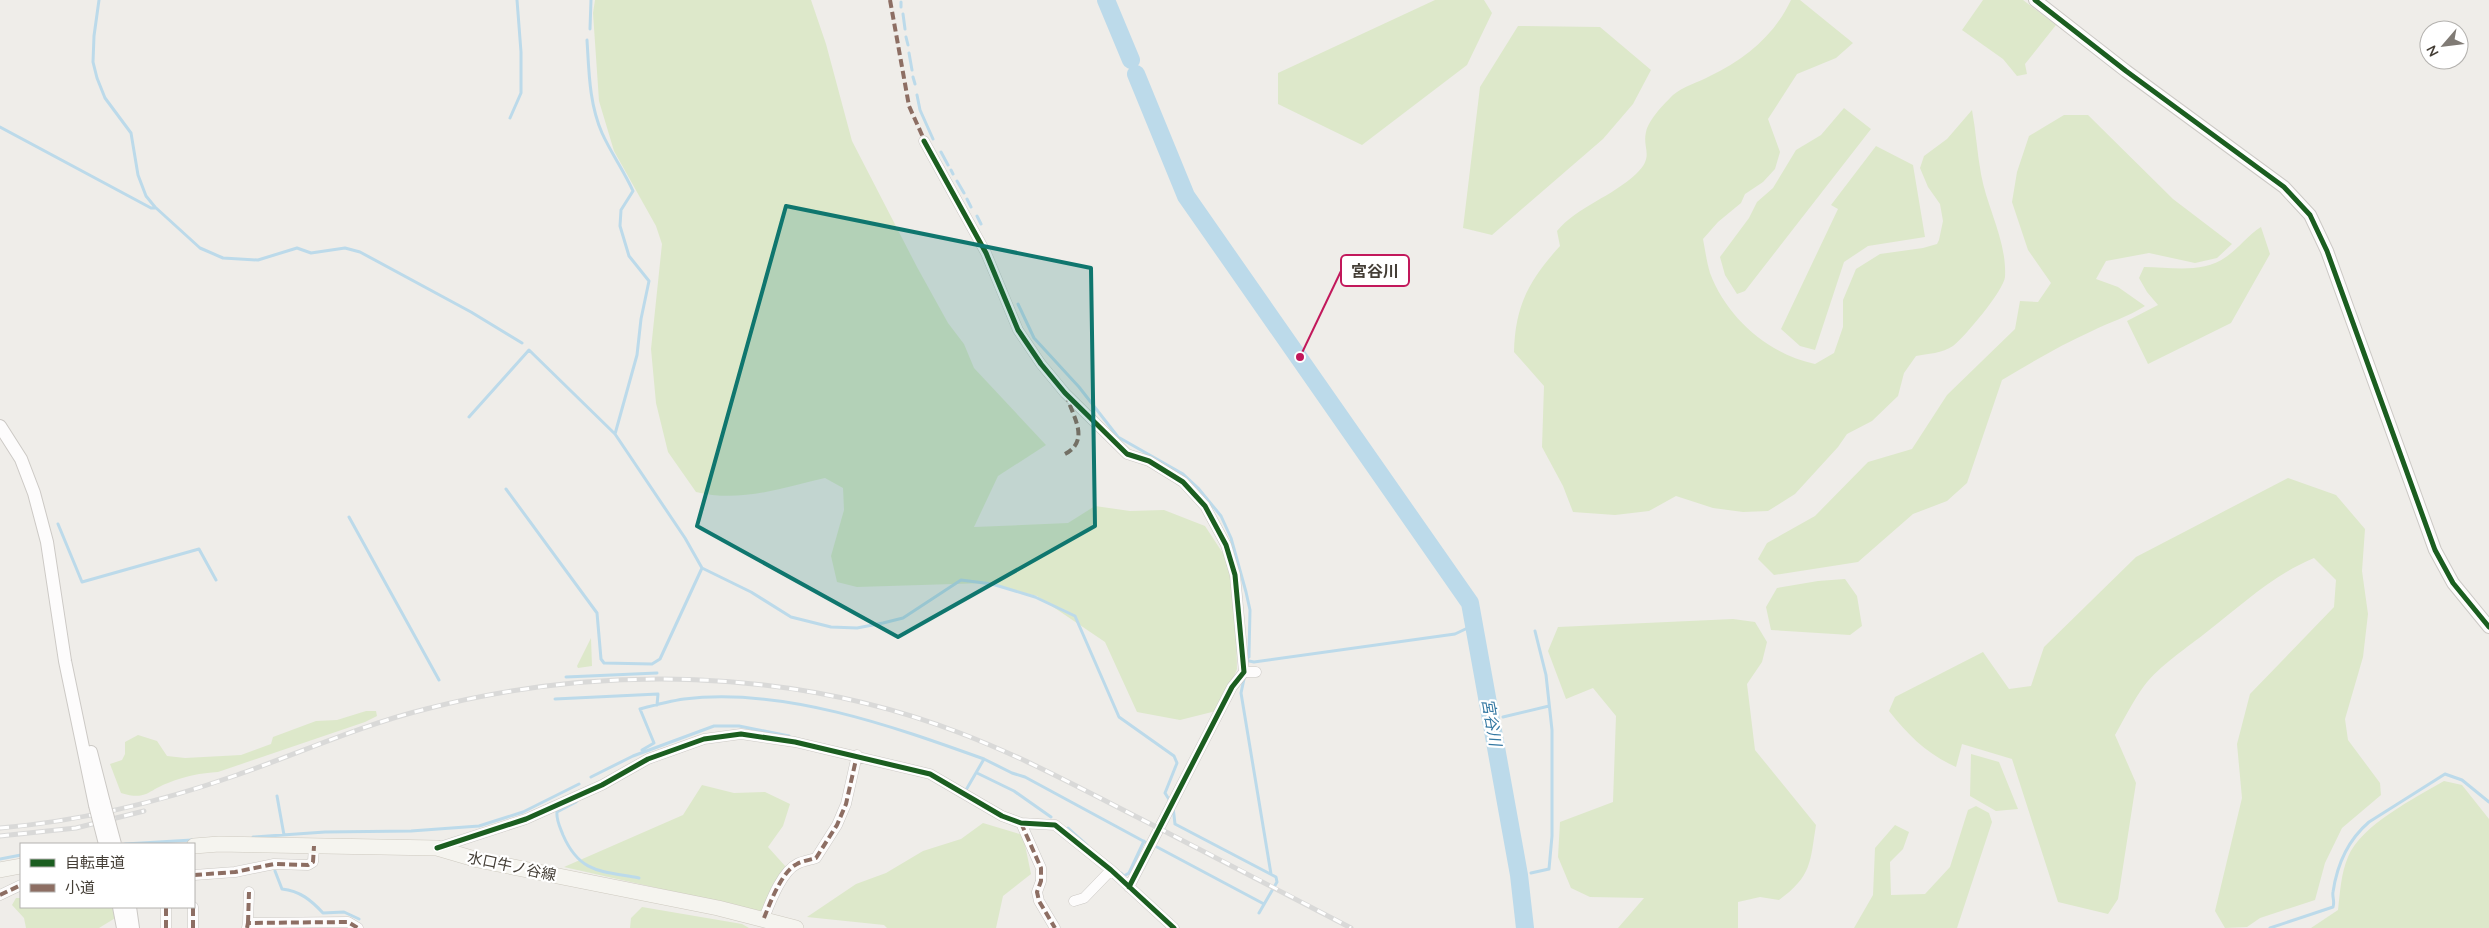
<svg xmlns="http://www.w3.org/2000/svg" width="2489" height="928" viewBox="0 0 2489 928" font-family="Quicksand,'Noto Sans JP',sans-serif">
  <style>
    .green { fill: #dde8ca }
    .lines { fill: none; stroke-linecap: round; stroke-linejoin: round }
    .stream { stroke: #bcdaea; stroke-width: 3 }
    .river { stroke: #bcdaea; stroke-width: 18 }
    .minor-casing { stroke: #ccc9c5; stroke-width: 11 }
    .tertiary-casing { stroke: #ccc9c5; stroke-width: 14 }
    .secondary-casing { stroke: #cecac0; stroke-width: 16 }
    .minor { stroke: #fdfcfc; stroke-width: 10 }
    .tertiary { stroke: #fdfcfc; stroke-width: 12 }
    .secondary { stroke: #f5f4ef; stroke-width: 15 }
    .rail-casing { stroke: #d9d9d8; stroke-width: 5 }
    .rail { stroke: #fff; stroke-width: 3; stroke-dasharray: 9; stroke-linecap: butt }
    .tertiary-bridge-casing { stroke: #ccc9c5; stroke-width: 14; stroke-linecap: butt }
    .tertiary-bridge { stroke: #fdfcfc; stroke-width: 12 }
    .quiet { stroke: #8d6e63; stroke-width: 4; stroke-dasharray: 8 4; stroke-linecap: butt }
    .cycleway-casing { stroke: #fff; stroke-width: 8 }
    .cycleway { stroke: #1b5e20; stroke-width: 5 }
    .marked { fill: #0f766e; fill-opacity: 0.2; stroke: #0f766e; stroke-width: 4; stroke-linejoin: round }
    .labels { text-anchor: middle; dominant-baseline: central; stroke-width: 4.5; stroke-linejoin: round; paint-order: stroke }
    .street-label { font-size: 15px; fill: #443e36; stroke: #fff }
    .water-label { font-size: 16px; font-style: italic; fill: #3478a2; stroke: #fff }
    .leader { fill: none; stroke: #c2185b; stroke-width: 2 }
    .callout-dot { fill: #c2185b; stroke: #fff; stroke-width: 2 }
    .callout { fill: #fff; stroke: #c2185b; stroke-width: 2 }
    .callout-label { font-size: 16px; text-anchor: middle; font-weight: bold; fill: #443e36 }
  </style>
  <rect width="100%" height="100%" fill="#efede9"/>
  <path class="green" d="M595 0H811L826 44 852 141 917 267 948 323 964 344 974 368 1046 445 998 476 974 527 1068 523 1095 506 1130 511 1164 510 1205 526 1228 561 1236 622 1237 669 1220 710 1180 720 1137 712 1105 642 1037 596 986 583 857 587 837 582 831 556 844 510 843 488 825 478C782 488 740 503 696 492L668 452 656 403 651 349 662 244 656 226 614 151 599 101 593 13Z
    M1435 0H1484L1492 13 1467 65 1362 145 1278 104V73Z
    M1791 0H1800L1853 43 1836 58 1797 74 1768 119 1780 152 1775 169 1763 182 1745 194 1741 203 1718 222 1703 239C1705 250 1707 263 1710 273 1727 318 1768 354 1815 364L1834 353 1843 327V300L1856 269 1880 254 1923 248 1937 244 1939 240 1943 221 1940 204 1928 187 1920 168 1924 156 1947 139 1972 110C1976 131 1977 153 1981 174 1987 208 2007 241 2005 277 2004 290 1964 338 1953 346 1943 353 1927 354 1916 356L1904 373 1898 396 1872 421 1847 434 1838 447 1795 494 1768 511 1743 512 1713 508 1676 496 1649 511 1615 515 1573 512 1563 486 1542 447 1544 386 1514 352C1515 306 1529 280 1560 246L1557 231C1577 207 1613 196 1636 174 1655 156 1642 149 1646 132 1649 119 1664 104 1673 95 1682 87 1699 82 1710 76 1745 59 1774 36 1791 0Z
    M1983 0H2023L2056 25 2025 64 2027 74 2017 76 2003 59 1962 30Z
    M1518 26 1600 27 1651 70 1633 104 1603 139 1492 235 1463 228 1480 87Z
    M1844 108 1871 129 1745 291 1737 294 1725 275 1720 257 1749 218 1757 202 1773 188 1796 150 1821 135Z
    M2064 115H2088L2173 199 2232 244 2217 258 2195 263 2149 253 2106 261 2096 279 2118 287 2145 306C2128 317 2110 322 2092 331 2061 345 2032 362 2002 380L1967 483 1947 501 1913 514 1858 562 1774 575 1758 559 1767 543 1815 516 1868 462 1912 449 1947 395 2015 329 2020 301 2038 302 2051 283 2028 250 2012 202 2017 172 2029 136Z
    M1876 146 1913 165 1925 237 1868 246 1844 262 1815 350 1800 346 1781 329 1838 209 1831 205Z
    M2261 227 2270 254 2231 323 2148 364 2127 321 2158 305 2147 292 2139 278 2144 267C2171 267 2202 274 2226 257 2239 248 2248 235 2261 227Z
    M2288 478 2336 495 2365 529 2362 571 2368 614 2363 657 2345 719 2348 740 2380 783 2381 795 2342 828 2325 863 2315 900 2260 918 2247 927 2225 928 2215 911 2242 798 2237 744 2250 694 2334 607 2336 580 2314 558C2273 575 2243 604 2208 631 2188 647 2159 666 2144 686 2133 701 2124 719 2115 735L2136 783 2118 899 2108 914 2058 902 2012 759 1962 744 1956 767C1927 754 1909 736 1889 711L1895 697 1983 652 2009 689 2031 686 2044 647 2136 557Z
    M1845 579 1857 596 1862 626 1850 635 1771 630 1766 607 1777 588 1818 581Z
    M1733 619 1755 622 1767 642 1762 662 1747 684 1755 750 1816 825C1810 862 1812 876 1779 900L1760 897 1738 902V928H1618L1644 898 1590 897 1571 888 1558 857 1560 822 1613 802 1616 716 1593 688 1566 699 1548 651 1558 627Z
    M591 638 592 666 578 668 577 666Z
    M366 711H376L377 716 365 722 218 772C201 773 185 776 168 783 148 790 147 801 121 793L110 764 122 760 125 754V742L138 735 157 741 167 756 185 758 241 755 271 744 273 737 316 721 337 720Z
    M1971 754 1999 762 2018 809 1996 811 1970 796Z
    M2444 781 2462 785 2489 819V928H2311L2338 910C2340 893 2341 873 2348 857 2361 825 2415 798 2444 781Z
    M702 785 734 793 765 792 790 804 783 826 768 847 786 867 764 912 564 867 683 815Z
    M1976 806 1989 813 1992 822 1957 928H1854L1873 895 1875 848 1895 825 1909 832 1903 849 1890 862 1891 895 1925 894 1950 867 1968 810Z
    M983 823 1023 835 1031 874 1003 896 996 928H887L884 925 807 917 856 884 886 873 923 851 961 839Z
    M16 898H21V907H116L117 917 99 928H26L24 918 12 905Z
    M642 907 742 924 749 928H630L631 918Z"/>
  <g class="lines">
    <path class="stream" d="M99 0 94 36 93 62 97 78 105 98 131 133 138 175 146 196 155 207 200 248 223 258 258 260 297 248 311 253 345 248 360 252 471 312 522 343
      M901 2V7
      M903 14 905 29
      M590 29 591 0
      M906 37 908 45
      M587 40C589 71 589 103 602 133 611 153 624 171 633 191L621 210 620 226 629 256 649 281 641 319 637 355 615 434
      M909 53 912 70
      M913 77 915 84
      M917 95 920 110 933 139
      M510 118 521 93V52L517 0
      M0 127 151 208H155
      M941 152 948 165
      M951 170 953 174
      M957 181 964 193
      M967 199 971 207
      M977 216 981 224
      M1018 304 1034 338 1079 387 1118 437 1183 474 1198 488 1221 516 1231 538 1246 592 1250 610 1249 654V657L1244 660 1254 662 1455 634 1474 625
      M469 417 529 350 615 434 685 538 702 568 751 592 791 617 831 627 857 628 883 623 903 618 961 580 992 584 1035 597 1075 616 1119 717 1174 756 1177 763 1165 793 1170 801
      M506 489 597 613 601 659 604 663 652 664 660 659 702 568
      M349 517 439 680
      M58 524 82 582 199 549 216 580
      M566 677 657 673
      M1244 679 1241 693 1271 874
      M555 699 658 694 657 705
      M1503 717 1549 706
      M642 750 654 743 640 709C655 705 670 701 684 699 783 687 892 726 984 759
      M977 773 1014 791 1051 817
      M591 777 633 756 714 726H739L789 736
      M966 790 984 759 1012 773 1025 777 1145 842
      M277 796 284 835
      M576 802 557 812C556 820 560 827 563 835 580 874 602 871 639 878
      M1173 807 1175 824 1276 877 1277 882 1259 913
      M1068 828 1087 845
      M253 837 325 832 411 831 479 826 523 812 579 784
      M125 844 192 840
      M1157 847 1264 904
      M0 859 21 855
      M275 871 282 889C300 891 311 900 323 913L344 912 359 919
      M1121 873 1124 876 1129 873 1144 841
      M1531 873 1549 869 1552 836V730L1546 675 1535 631
      M2270 928 2333 907C2335 901 2332 897 2333 892 2337 865 2348 840 2369 822L2445 774 2462 780 2489 802"/>
    <path class="river" d="M1106 0 1131 60
      M1136 74 1186 196 1470 603 1519 875 1525 928"/>
    <g class="minor-casing">
      <path id="minor" d="M924 141 986 253 1018 330 1041 364 1065 393 1127 454 1149 461 1183 482 1205 506 1226 545 1235 575 1244 672 1232 687 1129 887
        M1244 672H1256
        M1021 823 1041 868V881L1037 892 1039 901 1055 928
        M437 848 526 819 602 785 648 759 704 739 741 734 795 742 930 774 1002 816 1021 823 1055 825 1111 870 1174 928
        M194 875 235 872 274 864 308 865 313 862 314 846
        M0 895 21 885
        M1074 901 1084 898 1111 870
        M764 918C770 903 782 871 797 864 802 861 810 860 816 858L837 825 846 804 857 755
        M248 923 249 892
        M166 928V907
        M193 928V907
        M247 928 248 923 348 922 358 928"/>
    </g>
    <g class="tertiary-casing">
      <path id="tertiary" d="M2035 0 2126 71 2284 187 2310 215 2327 251 2435 550 2453 583 2489 627
        M0 426 21 459 34 493 47 542 65 661 95 805
        M91 752 104 803
        M119 907 123 928
        M130 907 133 928"/>
    </g>
    <g class="secondary-casing">
      <path id="secondary" d="M194 846 219 844 437 848 478 860 718 908 796 928
        M0 870 21 866"/>
    </g>
    <use href="#minor" class="minor"/>
    <use href="#tertiary" class="tertiary"/>
    <use href="#secondary" class="secondary"/>
    <g class="rail-casing">
      <path id="rail" d="M0 828C81 821 160 802 237 775 300 753 361 725 426 709 600 664 792 668 960 733 1023 757 1082 789 1141 819 1211 855 1281 891 1351 928
        M0 836 76 828 144 811"/>
    </g>
    <use href="#rail" class="rail"/>
    <g class="tertiary-bridge-casing">
      <path id="tertiary-bridge" d="M104 803 115 844
        M95 805 105 844"/>
    </g>
    <use href="#tertiary-bridge" class="tertiary-bridge"/>
    <path class="quiet" d="M890 0 909 106 926 144
      M1065 454C1089 441 1075 420 1068 400
      M1021 823 1041 868V881L1037 892 1039 901 1055 928
      M194 875 235 872 274 864 308 865 313 862 314 846
      M0 895 21 885
      M764 918C770 903 782 871 797 864 802 861 810 860 816 858L837 825 846 804 857 755
      M248 923 249 892
      M166 928V907
      M193 928V907
      M247 928 248 923 348 922 358 928"/>
    <g class="cycleway-casing">
      <path id="cycleway" d="M2035 0 2126 71 2284 187 2310 215 2327 251 2435 550 2453 583 2489 627
        M924 141 986 253 1018 330 1041 364 1065 393 1127 454 1149 461 1183 482 1205 506 1226 545 1235 575 1244 672 1232 687 1129 887
        M437 848 526 819 602 785 648 759 704 739 741 734 795 742 930 774 1002 816 1021 823 1055 825 1111 870 1174 928"/>
    </g>
    <use href="#cycleway" class="cycleway"/>
  </g>
  <path class="marked" d="M786 206 1091 268 1095 526 898 637 697 526Z"/>
  <g class="labels">
    <g class="street-label">
      <text transform="translate(512 866) rotate(12)">水口牛ノ谷線</text>
    </g>
    <g class="water-label">
      <text transform="translate(1492 722) rotate(80)">宮谷川</text>
    </g>
  </g>
  <path class="leader" d="M1300 357L1341 271"/>
  <circle class="callout-dot" cx="1300" cy="357" r="5"/>
  <rect class="callout" x="1341" y="255" width="68" height="31" rx="5"/>
  <g class="callout-label">
    <text x="1375" y="277">宮谷川</text>
  </g>
  <rect x="20" y="843" width="175" height="65" fill="#ffffff" stroke="#b4b2af"/>
  <rect x="30" y="859" width="25" height="8" fill="#1b5e20" stroke="#b4b2af"/>
  <text x="65" y="868" font-size="15" fill="#443e36">自転車道</text>
  <rect x="30" y="884" width="25" height="8" fill="#8d6e63" stroke="#b4b2af"/>
  <text x="65" y="893" font-size="15" fill="#443e36">小道</text>
  <g transform="translate(2444 45) rotate(242)"><circle r="24" fill="#ffffff" stroke="#b4b2af"/>
  <path d="M0-4L9 19L0 12L-9 19Z" fill="#807b75"/>
  <text y="-8" font-size="14" font-weight="bold" text-anchor="middle" fill="#443e36">N</text>
  </g>
</svg>
